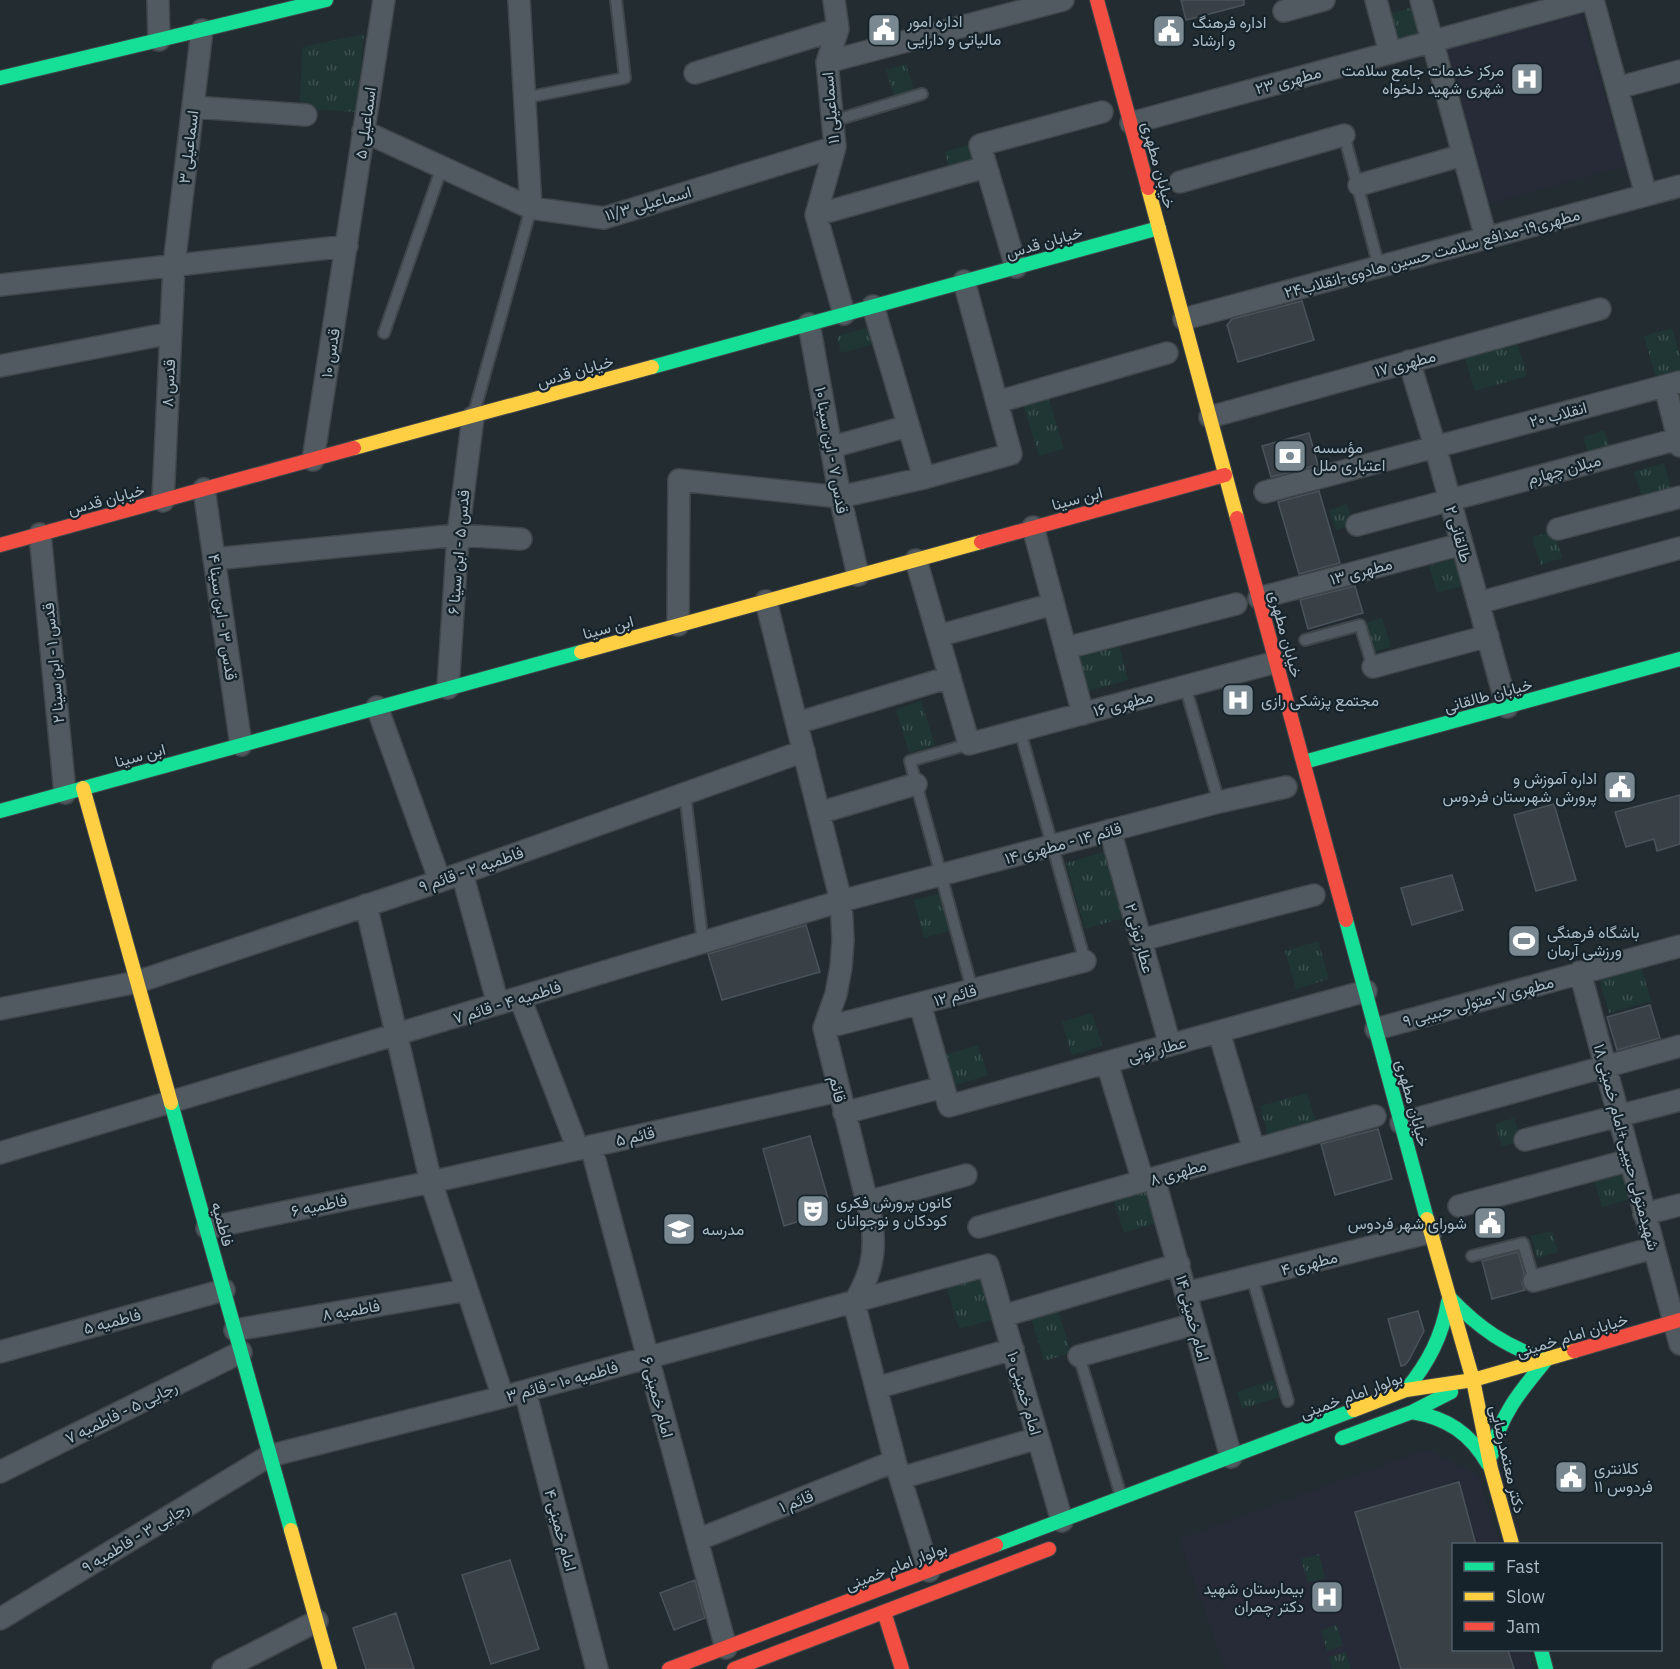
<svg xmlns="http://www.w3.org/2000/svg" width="1680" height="1669" viewBox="0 0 1680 1669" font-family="'IBM Plex Sans',Vazirmatn,sans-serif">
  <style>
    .medical { fill: #272a37 }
    .grass { fill: url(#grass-tufts) }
    .building { fill: #394146; stroke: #495359; stroke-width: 1.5 }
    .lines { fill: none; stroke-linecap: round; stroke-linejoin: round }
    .lane-casing { stroke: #40474b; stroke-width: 14 }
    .street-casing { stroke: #40474b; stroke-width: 24 }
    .fast-casing { stroke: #40474b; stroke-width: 16 }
    .slow-casing { stroke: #40474b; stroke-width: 16 }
    .jam-casing { stroke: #40474b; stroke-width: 16 }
    .lane { stroke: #515a60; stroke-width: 10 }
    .street { stroke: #515a60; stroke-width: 21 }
    .fast { stroke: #16e098; stroke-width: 14 }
    .slow { stroke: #ffcf43; stroke-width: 14 }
    .jam { stroke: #f24e42; stroke-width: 14 }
    .labels { text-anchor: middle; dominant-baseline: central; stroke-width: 4.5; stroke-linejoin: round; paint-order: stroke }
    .poi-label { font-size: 16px; fill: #a9bac5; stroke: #16232b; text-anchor: start }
    .street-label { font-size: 16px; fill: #a9bac5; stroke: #16232b }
  </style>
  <defs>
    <pattern id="grass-tufts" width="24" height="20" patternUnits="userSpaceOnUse" patternTransform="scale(1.5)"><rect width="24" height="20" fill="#1f3634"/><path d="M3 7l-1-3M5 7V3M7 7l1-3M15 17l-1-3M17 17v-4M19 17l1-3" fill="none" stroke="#3d5150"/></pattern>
  </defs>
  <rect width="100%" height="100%" fill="#222c31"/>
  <path class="medical" d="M1580 9 1626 166 1490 204 1445 48Z
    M1427 1449 1479 1475 1499 1544H1454V1650H1529L1535 1669H1225L1179 1539Z"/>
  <path class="grass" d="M1416 6 1424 31 1397 39 1389 14Z
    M364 34 356 112 300 109 302 47Z
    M906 64 914 90 894 96 886 70Z
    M971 144 977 163 950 171 945 152Z
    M869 327 873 344 841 353 837 336Z
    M1672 328 1680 355V370L1656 378 1644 336Z
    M1516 339 1527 376 1475 391 1464 355Z
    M1048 396 1064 449 1039 456 1023 404Z
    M1604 430 1610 449 1589 456 1583 437Z
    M1664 463 1671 488 1642 497 1634 472Z
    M1347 504 1353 524 1336 530 1329 510Z
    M1554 531 1562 558 1541 565 1532 537Z
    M1454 559 1462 586 1437 593 1429 566Z
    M1382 618 1391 647 1373 652 1365 623Z
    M1118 641 1128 680 1088 691 1077 652Z
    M921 701 935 745 909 753 896 709Z
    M1104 852 1123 918 1085 929 1066 863Z
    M939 894 949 931 924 938 914 900Z
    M1318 941 1329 979 1296 989 1285 951Z
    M1640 963 1651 1001 1609 1013 1598 976Z
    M1092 1013 1102 1046 1072 1055 1062 1022Z
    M978 1045 988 1075 953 1086 944 1055Z
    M1307 1093 1316 1122 1268 1136 1260 1106Z
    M1514 1118 1521 1141 1502 1146 1495 1124Z
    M1626 1170 1634 1198 1602 1207 1594 1179Z
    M1146 1188 1156 1223 1124 1233 1113 1198Z
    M1552 1231 1558 1252 1537 1258 1531 1236Z
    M983 1278 995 1319 959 1329 947 1288Z
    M1058 1310 1071 1353 1044 1361 1031 1318Z
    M1273 1380 1279 1397 1242 1409 1237 1392Z
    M1319 1554 1325 1578 1308 1583 1301 1559Z
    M1326 1584 1333 1607 1316 1612 1309 1589Z
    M1337 1625 1343 1646 1327 1651 1321 1630Z
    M1346 1652 1351 1669H1332L1328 1657Z"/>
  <path class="building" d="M1181 0H1244V5L1186 20Z
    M1302 301 1314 340 1238 362 1227 325 1232 319Z
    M1309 433 1318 465 1271 477 1262 446Z
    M1319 491 1340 563 1299 574 1278 502Z
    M1355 586 1363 613 1308 629 1300 600Z
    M1680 795V844L1657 851 1654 839 1626 847 1615 812Z
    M1554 804 1576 880 1536 891 1514 815Z
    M1452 875 1463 910 1412 925 1401 888Z
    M806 925 820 972 722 1000 708 954Z
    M1650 1005 1660 1038 1617 1050 1607 1017Z
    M1378 1129 1392 1179 1335 1195 1321 1144Z
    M810 1136 829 1202 797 1211 800 1221 784 1226 763 1149Z
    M1518 1252 1524 1273 1522 1284 1525 1290 1492 1299 1482 1261Z
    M1418 1311 1424 1331 1409 1360 1405 1365 1401 1366 1388 1319Z
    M1459 1482 1476 1545H1454V1650H1508L1514 1669H1401L1355 1512Z
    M510 1560 539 1649 491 1664 462 1575Z
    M695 1580 705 1618 674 1630 660 1593Z
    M396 1613 414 1669H366L353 1628Z"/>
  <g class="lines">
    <g class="lane-casing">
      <path id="lane" d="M524 98 625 78 616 0
        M833 121 922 94
        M1344 135 1379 267
        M384 333 442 167
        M474 413 531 208
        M1305 640 1360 625 1373 667
        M1185 686 1219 802
        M1020 731 1085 961
        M969 744 910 761 972 989
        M685 794 703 944
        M1472 1256 1523 1243 1534 1281
        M1252 1277 1288 1401
        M1079 1356 1121 1496"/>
    </g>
    <g class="street-casing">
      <path id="street" d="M158 0 159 40
        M519 0 531 208
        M1376 0 1390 53
        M1421 0 1486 238
        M1593 0 1646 195
        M1284 11 1324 0
        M827 62 1063 0
        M695 73 838 29
        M1617 88 1680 71
        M193 107 306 115
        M1131 123 1585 0
        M363 131 531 208 604 218 835 147
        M1180 182 1344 135
        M1359 185 1463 155
        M816 215 835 147 827 62 838 29 834 0
        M816 215 986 167
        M816 215 844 314
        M1016 267 980 145 1102 112
        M0 285 347 246
        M873 306 924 478
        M1184 319 1680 186
        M809 324 840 497 858 575
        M1409 361 1435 446 1507 707
        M0 366 171 333
        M1665 386 1680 446
        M997 402 1167 353
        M1210 417 1600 309
        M832 447 908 426
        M313 460C338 307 359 153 384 0
        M204 489 241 745
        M1265 492 1680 382
        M163 501 174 265 202 30
        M1357 525 1678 439
        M1033 527 1083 714
        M1558 529 1680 497
        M40 534 65 793
        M214 559 458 535 521 539
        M916 560 969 744 1276 662
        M1259 598 1462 544
        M766 601 841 901 843 940 841 967 836 994 824 1028 872 1222C876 1255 871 1274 854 1303L895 1461 929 1571
        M1478 603 1680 548
        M678 625 679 480 840 497 924 478 1011 454 964 281
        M938 636 1053 604
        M1066 648 1236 604
        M1373 667 1488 636
        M448 688 458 535 473 417
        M377 707 440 881
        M797 723 950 677
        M819 813 916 784
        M1110 830 1170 1045
        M462 873 498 1004
        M366 905 431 1182 503 1397
        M1141 940 1314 895
        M1580 972 1680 1344
        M520 998 578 1149
        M920 1004 949 1106 1366 991
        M0 1009 137 982 440 881 804 751
        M824 1028 1085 961
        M1376 1029 1680 946
        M1219 1032 1254 1150
        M1107 1063 1143 1181
        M844 1113 943 1087
        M1401 1123 1680 1046
        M1525 1140 1680 1100
        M591 1146 726 1648
        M0 1153 841 901 1219 802 1286 787
        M1154 1178 1231 1457
        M867 1202 966 1175
        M1459 1206 1630 1160
        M1644 1214 1680 1205
        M979 1227 1375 1116
        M207 1228 431 1182 838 1091
        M1534 1281 1653 1248
        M1186 1293 1431 1232
        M1003 1316 1179 1264
        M235 1330 467 1290
        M0 1352 224 1290
        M1079 1356 1194 1324
        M876 1388 1013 1349
        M525 1391 597 1669
        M0 1472 241 1352
        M901 1478 1038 1438
        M697 1540 895 1461
        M0 1619 269 1456 503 1397 988 1265 1062 1521
        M223 1669 317 1621"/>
    </g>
    <g class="fast-casing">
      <path id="fast" d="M0 78 326 0
        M652 367 1159 228
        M1304 762 1680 659
        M0 811 581 652
        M1346 920 1427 1219
        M171 1103 291 1530
        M1450 1298C1480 1329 1505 1346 1546 1360 1522 1389 1499 1416 1492 1454
        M1406 1390C1428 1363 1442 1337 1448 1302
        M1412 1412C1447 1418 1470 1433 1488 1464
        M1342 1438 1412 1412 1451 1392
        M996 1545 1354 1410
        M1541 1650 1546 1669"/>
    </g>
    <g class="slow-casing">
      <path id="slow" d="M1148 188 1237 518
        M354 448 652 367
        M581 652 981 542
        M83 788 171 1103
        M1427 1219 1473 1380 1491 1469 1512 1544
        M1354 1410 1406 1390 1473 1380 1574 1351
        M291 1530 330 1669"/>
    </g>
    <g class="jam-casing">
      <path id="jam" d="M1097 0 1148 188
        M1237 518 1346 920
        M981 542 1225 475
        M0 545 354 448
        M1574 1351 1680 1320
        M884 1612 902 1669
        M669 1669 996 1545
        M734 1669 1049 1549"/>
    </g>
    <use href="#lane" class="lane"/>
    <use href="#street" class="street"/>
    <use href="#fast" class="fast"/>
    <use href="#slow" class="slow"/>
    <use href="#jam" class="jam"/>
  </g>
  <defs>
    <g id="civic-square" transform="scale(1.725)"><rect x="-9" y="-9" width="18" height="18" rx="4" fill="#7a8891" stroke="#16232b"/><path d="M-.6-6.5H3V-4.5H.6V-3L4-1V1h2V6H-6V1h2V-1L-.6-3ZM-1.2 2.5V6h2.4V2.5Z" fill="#fff"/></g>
    <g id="hospital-square" transform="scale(1.725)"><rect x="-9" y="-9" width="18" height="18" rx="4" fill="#7a8891" stroke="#16232b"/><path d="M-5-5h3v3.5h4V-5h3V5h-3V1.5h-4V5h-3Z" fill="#fff"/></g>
    <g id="bank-square" transform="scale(1.725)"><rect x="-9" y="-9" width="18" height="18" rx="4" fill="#7a8891" stroke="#16232b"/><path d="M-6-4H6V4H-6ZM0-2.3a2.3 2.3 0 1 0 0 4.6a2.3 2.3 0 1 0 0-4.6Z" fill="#fff"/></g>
    <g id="stadium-square" transform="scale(1.725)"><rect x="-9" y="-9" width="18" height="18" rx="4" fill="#7a8891" stroke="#16232b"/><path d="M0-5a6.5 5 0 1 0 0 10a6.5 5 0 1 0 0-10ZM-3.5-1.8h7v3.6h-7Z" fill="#fff"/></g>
    <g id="theatre-square" transform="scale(1.725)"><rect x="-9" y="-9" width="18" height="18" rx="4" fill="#7a8891" stroke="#16232b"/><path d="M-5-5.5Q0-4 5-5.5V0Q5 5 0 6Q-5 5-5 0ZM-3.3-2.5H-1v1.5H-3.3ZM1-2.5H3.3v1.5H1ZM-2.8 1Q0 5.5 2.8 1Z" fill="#fff"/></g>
    <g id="school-square" transform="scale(1.725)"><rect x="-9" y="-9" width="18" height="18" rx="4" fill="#7a8891" stroke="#16232b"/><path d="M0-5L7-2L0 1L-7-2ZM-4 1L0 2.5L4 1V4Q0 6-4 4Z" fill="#fff"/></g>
  </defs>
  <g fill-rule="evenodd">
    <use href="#civic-square" x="884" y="30"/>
    <use href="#civic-square" x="1169" y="31"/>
    <use href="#hospital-square" x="1527" y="79"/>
    <use href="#bank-square" x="1290" y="456"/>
    <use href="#hospital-square" x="1238" y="700"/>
    <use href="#civic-square" x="1620" y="787"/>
    <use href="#stadium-square" x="1524" y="941"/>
    <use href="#theatre-square" x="813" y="1211"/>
    <use href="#civic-square" x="1490" y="1223"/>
    <use href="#school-square" x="679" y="1229"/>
    <use href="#civic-square" x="1571" y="1477"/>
    <use href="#hospital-square" x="1327" y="1597"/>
  </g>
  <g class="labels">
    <g class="poi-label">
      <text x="907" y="21">اداره امور<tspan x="907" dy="18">مالیاتی و دارایی</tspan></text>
      <text x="1192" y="22">اداره فرهنگ<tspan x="1192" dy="18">و ارشاد</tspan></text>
      <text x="1504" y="70" text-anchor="end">مرکز خدمات جامع سلامت<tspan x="1504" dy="18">شهری شهید دلخواه</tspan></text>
      <text x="1313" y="447">مؤسسه<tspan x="1313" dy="18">اعتباری ملل</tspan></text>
      <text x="1261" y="700">مجتمع پزشکی رازی</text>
      <text x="1597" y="778" text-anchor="end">اداره آموزش و<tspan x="1597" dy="18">پرورش شهرستان فردوس</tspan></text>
      <text x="1547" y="932">باشگاه فرهنگی<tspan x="1547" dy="18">ورزشی آرمان</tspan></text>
      <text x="836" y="1202">کانون پرورش فکری<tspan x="836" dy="18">کودکان و نوجوانان</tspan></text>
      <text x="1467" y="1223" text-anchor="end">شورای شهر فردوس</text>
      <text x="702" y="1229">مدرسه</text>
      <text x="1594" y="1468">کلانتری<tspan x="1594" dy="18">۱۱ فردوس</tspan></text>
      <text x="1304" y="1588" text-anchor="end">بیمارستان شهید<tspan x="1304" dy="18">دکتر چمران</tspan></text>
    </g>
    <g class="street-label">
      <text transform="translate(1288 80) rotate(-15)">مطهری ۲۳</text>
      <text transform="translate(830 108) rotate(-95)">اسماعیلی ۱۱</text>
      <text transform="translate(365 123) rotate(-82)">اسماعیلی ۵</text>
      <text transform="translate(188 147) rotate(-83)">اسماعیلی ۳</text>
      <text transform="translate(1159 165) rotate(75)">خیابان مطهری</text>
      <text transform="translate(648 203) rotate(-16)">اسماعیلی ۱۱/۳</text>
      <text transform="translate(1044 242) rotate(-16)">خیابان قدس</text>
      <text transform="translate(1432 253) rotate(-15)">مطهری۱۹-مدافع سلامت حسین هادوی-انقلاب۲۴</text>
      <text transform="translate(330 353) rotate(-81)">قدس ۱۰</text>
      <text transform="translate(1405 363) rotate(-15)">مطهری ۱۷</text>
      <text transform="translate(575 371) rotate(-16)">خیابان قدس</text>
      <text transform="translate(168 383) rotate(-87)">قدس ۸</text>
      <text transform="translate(1558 414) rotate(-15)">انقلاب ۲۰</text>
      <text transform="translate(832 450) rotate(80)">قدس ۷ - ابن سینا ۱۰</text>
      <text transform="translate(1564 469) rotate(-15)">میلان چهارم</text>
      <text transform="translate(1077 498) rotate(-15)">ابن سینا</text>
      <text transform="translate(106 499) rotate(-15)">خیابان قدس</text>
      <text transform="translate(1459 534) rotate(74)">طالقانی ۲</text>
      <text transform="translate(458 552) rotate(-85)">قدس ۵ - ابن سینا ۶</text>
      <text transform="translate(1361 571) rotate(-15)">مطهری ۱۳</text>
      <text transform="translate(223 617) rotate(82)">قدس ۳ - ابن سینا ۴</text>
      <text transform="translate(608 627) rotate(-15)">ابن سینا</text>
      <text transform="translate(1286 634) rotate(75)">خیابان مطهری</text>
      <text transform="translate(53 663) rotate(-95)">قدس ۱ - ابن سینا ۲</text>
      <text transform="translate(1488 695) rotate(-15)">خیابان طالقانی</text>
      <text transform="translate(1123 703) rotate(-15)">مطهری ۱۶</text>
      <text transform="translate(140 755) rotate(-15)">ابن سینا</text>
      <text transform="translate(1063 843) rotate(-15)">قائم ۱۴ - مطهری ۱۴</text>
      <text transform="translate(471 869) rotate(-19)">فاطمیه ۲ - قائم ۹</text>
      <text transform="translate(1140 938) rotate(75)">عطار تونی ۲</text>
      <text transform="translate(955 995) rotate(-15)">قائم ۱۲</text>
      <text transform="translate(1478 1001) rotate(-15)">مطهری ۷-متولی حبیبی ۹</text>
      <text transform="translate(507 1002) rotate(-17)">فاطمیه ۴ - قائم ۷</text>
      <text transform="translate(1157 1049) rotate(-15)">عطار تونی</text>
      <text transform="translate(838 1089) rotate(76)">قائم</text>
      <text transform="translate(1413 1103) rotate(75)">خیابان مطهری</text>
      <text transform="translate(635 1136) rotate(-13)">قائم ۵</text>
      <text transform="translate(1627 1147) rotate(75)">شهیدمتولی حبیبی+امام خمینی ۱۸</text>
      <text transform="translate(1178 1172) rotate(-16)">مطهری ۸</text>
      <text transform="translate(319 1205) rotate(-12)">فاطمیه ۶</text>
      <text transform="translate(223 1224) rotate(75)">فاطمیه</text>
      <text transform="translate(1309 1263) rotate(-14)">مطهری ۴</text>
      <text transform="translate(351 1310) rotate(-10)">فاطمیه ۸</text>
      <text transform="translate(1193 1318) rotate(75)">امام خمینی ۱۴</text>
      <text transform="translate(112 1321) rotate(-15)">فاطمیه ۵</text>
      <text transform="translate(1572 1335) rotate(-17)">خیابان امام خمینی</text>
      <text transform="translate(562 1381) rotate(-15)">فاطمیه ۱۰ - قائم ۳</text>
      <text transform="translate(1025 1393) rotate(74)">امام خمینی ۱۰</text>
      <text transform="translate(1351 1395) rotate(-20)">بولوار امام خمینی</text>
      <text transform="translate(658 1397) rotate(75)">امام خمینی ۶</text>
      <text transform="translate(121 1412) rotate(-26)">رجایی ۵ - فاطمیه ۷</text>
      <text transform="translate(1508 1459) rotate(77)">دکتر معتمد‌رضایی</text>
      <text transform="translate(796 1501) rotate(-22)">قائم ۱</text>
      <text transform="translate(561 1530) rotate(75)">امام خمینی ۴</text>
      <text transform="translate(135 1537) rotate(-31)">رجایی ۳ - فاطمیه ۹</text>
      <text transform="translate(896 1566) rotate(-21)">بولوار امام خمینی</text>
    </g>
  </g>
  <rect x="1452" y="1543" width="210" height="108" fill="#16232b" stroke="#515f69" stroke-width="1.5"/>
  <rect x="1464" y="1562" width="30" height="9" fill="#16e098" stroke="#515f69" stroke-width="1.5"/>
  <text x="1506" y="1573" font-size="18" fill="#a9bac5">Fast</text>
  <rect x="1464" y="1592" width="30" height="9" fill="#ffcf43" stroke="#515f69" stroke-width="1.5"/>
  <text x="1506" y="1603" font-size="18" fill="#a9bac5">Slow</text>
  <rect x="1464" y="1622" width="30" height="9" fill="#f24e42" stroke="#515f69" stroke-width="1.5"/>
  <text x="1506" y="1633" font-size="18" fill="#a9bac5">Jam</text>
</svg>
